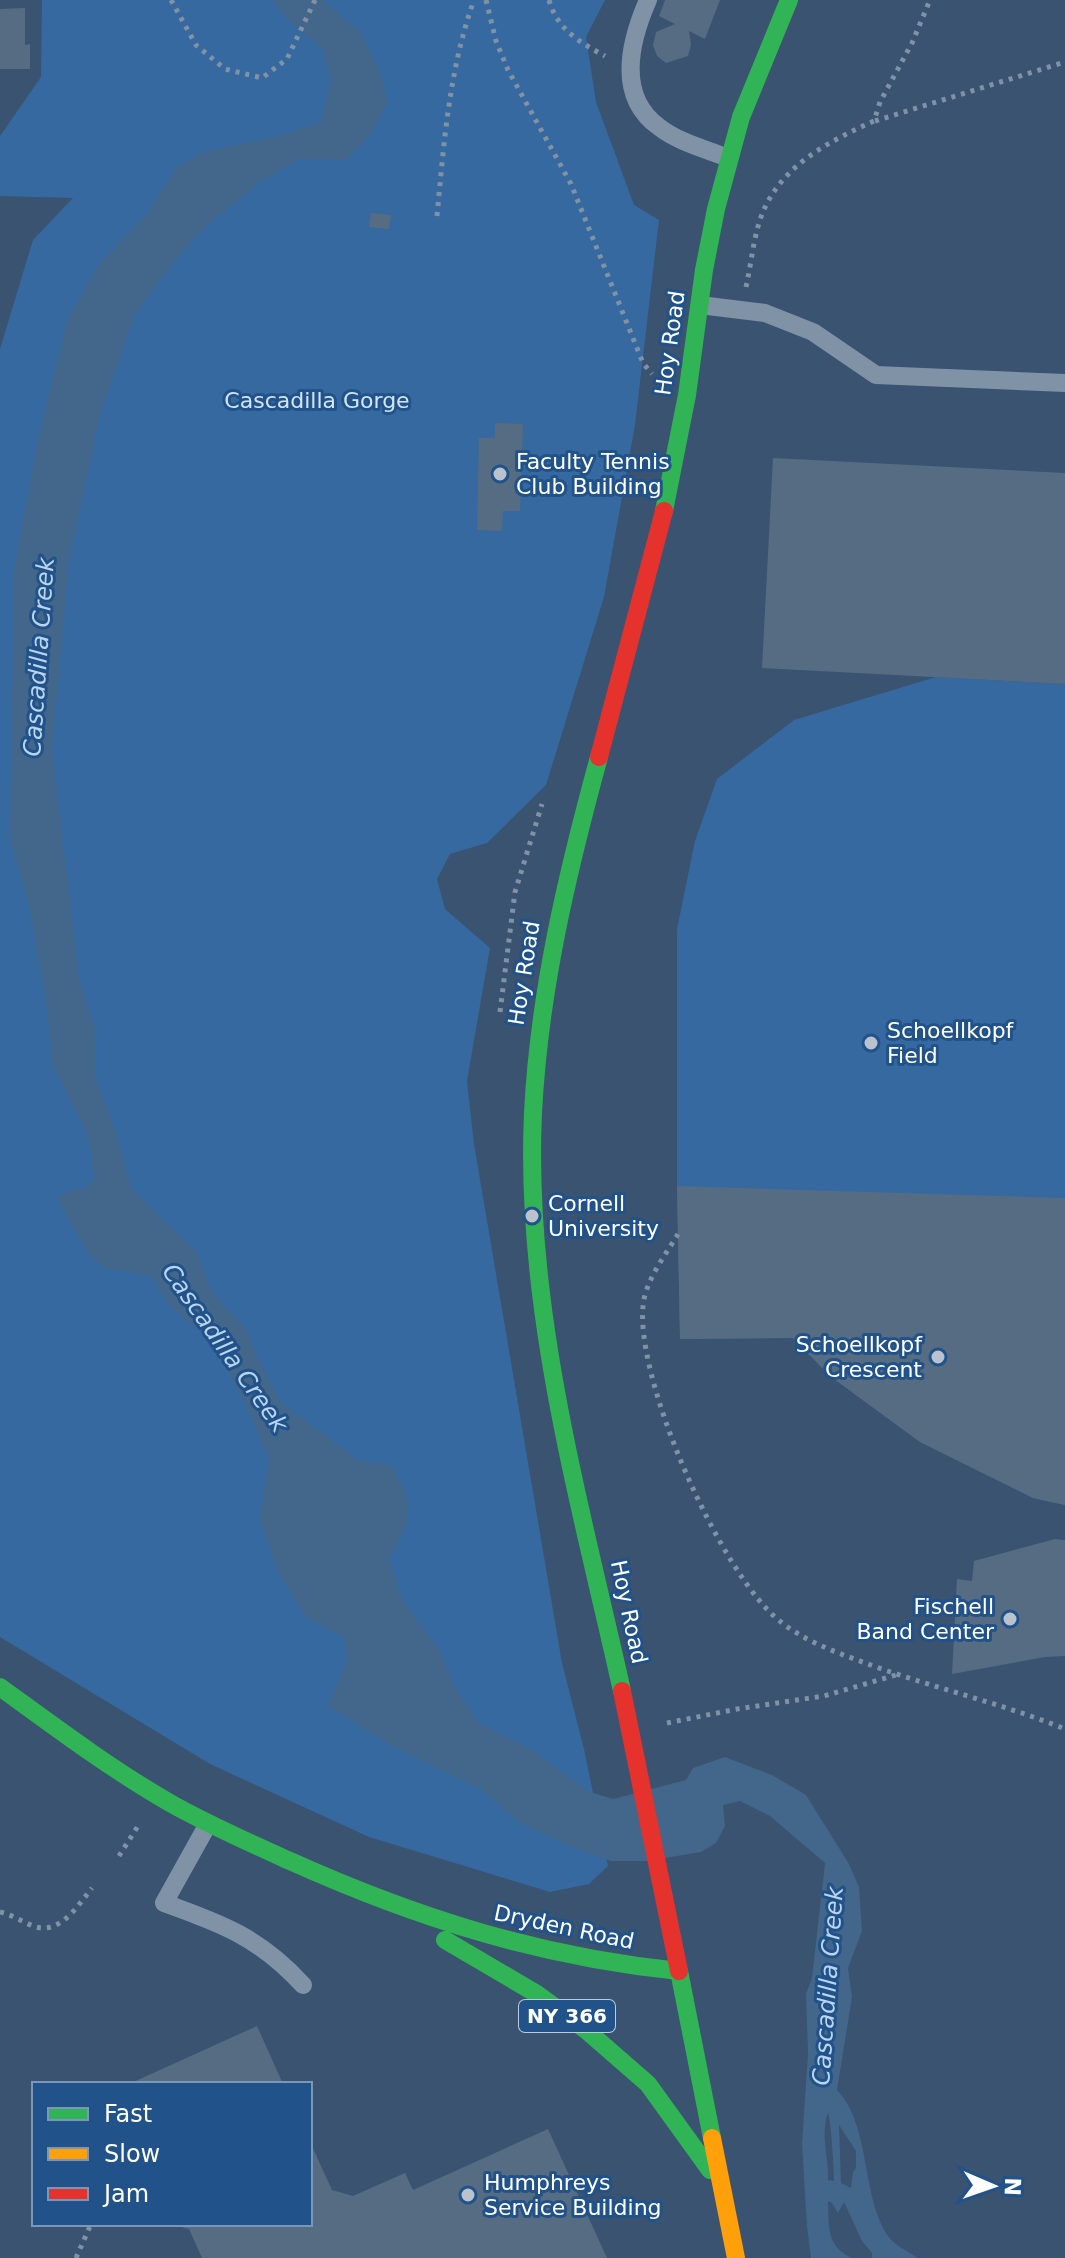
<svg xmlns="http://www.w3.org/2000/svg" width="1065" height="2258" viewBox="0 0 1065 2258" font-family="'DejaVu Sans',sans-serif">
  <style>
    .green { fill: #36699f }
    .water { fill: #43668b; fill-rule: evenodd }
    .building { fill: #566c83 }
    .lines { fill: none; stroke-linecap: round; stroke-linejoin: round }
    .path { stroke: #8092a6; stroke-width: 5; stroke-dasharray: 4 6; stroke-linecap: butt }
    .lane { stroke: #8092a6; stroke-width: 18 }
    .fast { stroke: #30b455; stroke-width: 18 }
    .slow { stroke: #ff9f0a; stroke-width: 18 }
    .jam { stroke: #e5322d; stroke-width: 18 }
    .poi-dot { fill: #bac3cd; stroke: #215289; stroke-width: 3 }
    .labels { text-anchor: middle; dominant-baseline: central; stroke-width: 6; stroke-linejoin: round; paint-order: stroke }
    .shield { fill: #215289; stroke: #bccbdc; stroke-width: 2 }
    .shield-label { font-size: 20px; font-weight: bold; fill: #fff }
    .street-label { font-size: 22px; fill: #fff; stroke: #215289 }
    .park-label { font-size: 22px; fill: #d1e4f8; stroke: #215289 }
    .poi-label { font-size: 22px; fill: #fff; stroke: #215289; text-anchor: start }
    .water-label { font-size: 24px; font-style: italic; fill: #b9d5f1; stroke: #215289 }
  </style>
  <rect width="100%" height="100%" fill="#395371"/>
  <path class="green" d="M42 0H605L586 37 596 102 634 205 659 220 635 425 604 597 546 785 487 843 450 854 437 879 445 909 490 948 467 1081 474 1144 562 1663 584 1749 608 1866 589 1884 550 1892 369 1837 210 1764 0 1637V349L33 240 73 198 0 196V136L41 77Z
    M936 677 1065 684V1505L1033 1498 920 1442 830 1376 793 1338 680 1339 677 1186V929L695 841 717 779 794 720Z"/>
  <path class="water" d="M272 0H323L361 33 382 77 387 104 369 137 346 160H297L263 180 209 223 175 260 134 316 100 415 69 561 52 749 79 979 96 1033V1080L117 1137 132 1190 197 1252 213 1294 245 1327 258 1359 281 1403 358 1460 391 1466C418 1506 411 1520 389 1559L403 1601 440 1651 454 1686 478 1723 534 1751 587 1791 613 1799 686 1780 693 1768 725 1757 772 1775 806 1795 849 1864 859 1887 862 1931 848 1968 852 1997 837 2090C871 2125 861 2196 888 2236 894 2245 909 2252 918 2258H872V2253L862 2241 844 2202 838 2213 832 2203 828 2201C829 2227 826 2246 852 2258H811L807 2226 802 2144 808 2053 806 1994 812 1978 825 1863 770 1816 740 1801 723 1805 725 1826 716 1843 701 1852 647 1861H611L569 1846 519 1822 484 1791 396 1748 328 1706 347 1661 345 1638 306 1617 278 1571 260 1520 269 1459 248 1408 228 1371 202 1333 170 1306 151 1276 106 1268 90 1257 57 1198 70 1190 86 1189 95 1177 87 1133 52 1063 47 1006 29 905 10 838 14 570 39 437 67 321 100 263 145 217 178 166 203 152 279 136 321 122 331 80 323 49 285 17ZM828 2113C831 2120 834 2171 834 2181L828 2180C829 2157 820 2136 828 2113ZM839 2125 856 2151V2168L853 2172 851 2188 841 2183Z"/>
  <path class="building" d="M665 0H720L705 39 689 31 691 45 688 56 666 63 657 56 653 45 656 32 675 24 659 16Z
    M25 8V45L30 44V69H0V9Z
    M371 213 391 215 389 229 369 227Z
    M495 423 523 424 520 511H503L502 531 477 530 479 438H495Z
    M773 458 1065 473V684L762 668Z
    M677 1186 1065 1198V1505L1033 1498 920 1442 830 1376 793 1338 680 1339Z
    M1055 1539 1065 1540V1656L1045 1657 952 1674 957 1579 972 1581 974 1561Z
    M257 2026 283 2084H129Z
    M548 2129 607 2258H202L189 2229 184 2228 179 2224H310V2142L332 2190 353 2196 405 2173 413 2190Z"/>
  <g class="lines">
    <path class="path" d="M171 0 196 45 225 69 262 78 287 59 315 0
      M486 0 496 41 508 70 571 184 643 363 652 374
      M549 0C557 29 579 42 605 56
      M875 121 1065 62
      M437 216C444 143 449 70 474 0
      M746 287C751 265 753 241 760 220 777 168 827 142 874 121L880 102 912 43 930 0
      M500 1012 515 892 542 804
      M678 1234C666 1254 649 1276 644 1299 630 1371 722 1578 781 1622 806 1642 838 1653 868 1664 933 1688 1001 1703 1065 1729
      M667 1723 737 1709 824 1696 896 1675
      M119 1856 138 1826
      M0 1912C13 1915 24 1923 36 1927 61 1934 79 1904 92 1888
      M76 2258 91 2224"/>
    <path class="lane" d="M648 0C630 41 616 96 659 127 678 142 706 149 728 158
      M700 305 765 313 813 332 876 375 1065 383
      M208 1824 164 1903C223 1924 260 1938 303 1985"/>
    <path class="fast" d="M664 511 687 395 704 270 716 209 741 117 789 0
      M599 757C567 874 539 992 533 1113 524 1308 580 1502 622 1691
      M0 1687C55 1727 111 1769 170 1803 209 1825 250 1843 290 1861 417 1918 540 1957 679 1971L712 2138
      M445 1940 537 1994 586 2030 648 2084 710 2170"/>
    <path class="slow" d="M712 2138 736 2258"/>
    <path class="jam" d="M599 757 664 511
      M622 1691 679 1971"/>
  </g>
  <g class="poi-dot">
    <circle cx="500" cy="474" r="8"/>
    <circle cx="871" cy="1043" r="8"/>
    <circle cx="532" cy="1216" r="8"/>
    <circle cx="938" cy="1357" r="8"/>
    <circle cx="1010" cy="1619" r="8"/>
    <circle cx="468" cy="2195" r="8"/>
  </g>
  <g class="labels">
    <rect class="shield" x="519" y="2000" width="96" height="32" rx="6"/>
    <g class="shield-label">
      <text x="567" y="2016">NY 366</text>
    </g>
    <g class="street-label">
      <text transform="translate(670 343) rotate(-82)">Hoy Road</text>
      <text transform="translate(524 973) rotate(-81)">Hoy Road</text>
      <text transform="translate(629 1612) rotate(78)">Hoy Road</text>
      <text transform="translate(564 1927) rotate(12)">Dryden Road</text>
    </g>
    <g class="park-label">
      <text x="317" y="400">Cascadilla Gorge</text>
    </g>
    <g class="poi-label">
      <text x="516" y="461">Faculty Tennis<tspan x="516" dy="25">Club Building</tspan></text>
      <text x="887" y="1030">Schoellkopf<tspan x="887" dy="25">Field</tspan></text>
      <text x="548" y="1203">Cornell<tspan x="548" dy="25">University</tspan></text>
      <text x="922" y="1344" text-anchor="end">Schoellkopf<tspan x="922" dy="25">Crescent</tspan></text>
      <text x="994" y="1606" text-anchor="end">Fischell<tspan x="994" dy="25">Band Center</tspan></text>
      <text x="484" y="2182">Humphreys<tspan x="484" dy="25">Service Building</tspan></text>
    </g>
    <g class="water-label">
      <text transform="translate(39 657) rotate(-86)">Cascadilla Creek</text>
      <text transform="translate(225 1348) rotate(55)">Cascadilla Creek</text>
      <text transform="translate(828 1986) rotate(-86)">Cascadilla Creek</text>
    </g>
  </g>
  <rect x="32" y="2082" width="280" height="144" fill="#215289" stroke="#7a97b8" stroke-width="2"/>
  <rect x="48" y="2108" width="40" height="12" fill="#30b455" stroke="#7a97b8" stroke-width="2"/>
  <text x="104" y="2122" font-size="24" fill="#ffffff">Fast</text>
  <rect x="48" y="2148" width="40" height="12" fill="#ff9f0a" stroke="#7a97b8" stroke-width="2"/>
  <text x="104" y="2162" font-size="24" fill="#ffffff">Slow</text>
  <rect x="48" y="2188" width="40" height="12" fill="#e5322d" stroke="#7a97b8" stroke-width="2"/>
  <text x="104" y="2202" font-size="24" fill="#ffffff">Jam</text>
  <g transform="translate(993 2186) rotate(92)" stroke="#215289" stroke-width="6" paint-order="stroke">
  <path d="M0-6L14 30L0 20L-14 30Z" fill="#ffffff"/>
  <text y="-12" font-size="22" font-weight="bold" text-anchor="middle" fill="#ffffff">N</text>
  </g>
</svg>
